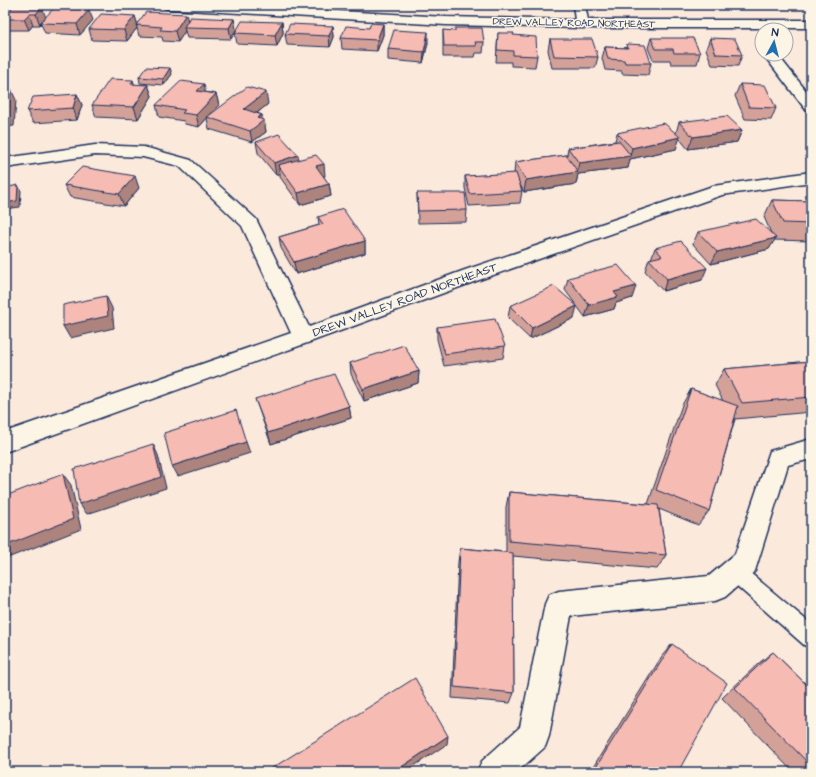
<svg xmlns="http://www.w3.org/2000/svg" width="816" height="777" viewBox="0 0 816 777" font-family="'Architects Daughter',sans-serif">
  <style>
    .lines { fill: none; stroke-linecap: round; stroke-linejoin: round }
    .lane-casing { stroke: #1b2f5e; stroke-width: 3 }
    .street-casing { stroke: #1b2f5e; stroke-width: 3 }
    .lane { fill: #fcf5e5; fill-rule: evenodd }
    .street { fill: #fcf5e5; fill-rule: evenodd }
    .wall { fill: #d4a199; stroke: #1b2f5e }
    .shaded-wall { fill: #ac837d; stroke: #1b2f5e }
    .building { fill: #f6bbb2; stroke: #1b2f5e }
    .labels { text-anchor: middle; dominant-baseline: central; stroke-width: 3; stroke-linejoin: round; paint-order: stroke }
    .far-street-label { font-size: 10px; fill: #1b2f5e; stroke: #fcf5e5 }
    .street-label { font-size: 12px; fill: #1b2f5e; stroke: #fcf5e5 }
  </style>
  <rect width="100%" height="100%" fill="#fbe9db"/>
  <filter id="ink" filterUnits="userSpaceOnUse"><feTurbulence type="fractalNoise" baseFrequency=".025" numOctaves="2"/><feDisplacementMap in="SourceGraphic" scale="8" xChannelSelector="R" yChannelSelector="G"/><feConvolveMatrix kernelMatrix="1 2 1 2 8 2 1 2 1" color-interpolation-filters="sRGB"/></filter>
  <g filter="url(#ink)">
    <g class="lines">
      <g class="lane-casing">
        <path id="lane" d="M735 563 742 566 811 624V648L804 645 728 578 725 572 728 566Z"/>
      </g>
      <g class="street-casing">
        <path id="street" d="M163 5H232L446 17 575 20 573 5H585L588 20H811V28H582L446 25 169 9 165 8Z
          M763 54H777L811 97V111L806 110Z
          M95 145 144 147 191 160 256 219 309 327 465 270 713 186 811 172V182L722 195 479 280 310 342 5 452V432L291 333 242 226 179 166 143 157 95 155 5 168V158Z
          M811 439V459L788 465 755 571 725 597 715 601 571 616 549 736 545 747 517 772H477L482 761 520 727 545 604 549 595 559 591 709 576 735 554 770 451Z"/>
      </g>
      <use href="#lane" class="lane"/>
      <use href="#street" class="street"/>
    </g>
    <path class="wall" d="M13 7 46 17 93 20 80 35 45 33 41 24 40 25H33L29 30H5V10H10Z
      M135 16 137 24 234 19 236 30 231 39 187 38 185 31 178 42 163 41 162 37 139 36 137 28 127 41 92 40 89 29Z
      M282 22 283 33 277 46 237 44 235 33Z
      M383 24V35L377 51 342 49 341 38 369 28Z
      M333 26 334 37 330 47 287 45 285 34Z
      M443 30 484 42 483 53H476L475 57H443Z
      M498 33 513 35 537 56 535 67 511 66V62H496Z
      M651 38 700 53 697 64H671L670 60H653L648 48Z
      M710 38 742 55 738 66 712 65 706 49Z
      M550 39 598 57 595 68H552L548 50Z
      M428 43 423 63 388 60V49Z
      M627 44 651 63 648 75 622 74V71L605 70 602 58 605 47 626 48Z
      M172 74 164 85 140 83 139 77Z
      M740 84 776 108 771 120 745 119 735 96Z
      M135 85H148L152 96 138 119 96 117 92 105Z
      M205 92 216 94 219 105 209 115 268 104 257 113 262 115V120H264L266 132 252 142 209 129 207 118 199 127 185 124 184 121 159 117 156 105Z
      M77 94 82 105 77 120 33 123 27 111Z
      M679 122 742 130 737 142 688 149 679 138 676 149 630 159 628 168 578 174 576 184 524 192 518 181 522 191 520 203 469 206 465 188V176L514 174 515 162 567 155 568 148 615 141 617 133H676Z
      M256 142 299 159 325 176H323L329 184 331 196 300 205 280 177V173L276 175 258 153Z
      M64 185 139 188 124 206 70 197Z
      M417 193 467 210 466 222 418 223Z
      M772 200 811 201V241L774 240 769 249 711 264 693 244 698 232 771 233 764 217Z
      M318 217 365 241V253L296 274 281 248 279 237 319 225Z
      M655 248 702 280 663 291 645 271 649 259H651Z
      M568 278 632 298 616 303 614 309 585 317 565 290Z
      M510 306 574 318 530 339 508 318Z
      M437 327 505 346 503 358 444 366 437 339Z
      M811 361V412L735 419 709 511 698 525 659 509 666 555 657 569 513 556 514 693 510 703 452 698 458 562 460 548 506 552V507L509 492 648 504 682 405 691 389 723 401 715 385 724 369Z
      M350 363 419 371 418 383 364 401 351 374Z
      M255 399 349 406 351 418 271 444 259 410Z
      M672 644 678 772H590L662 656Z
      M773 652 811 689V772H793L722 698 759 663Z"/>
    <path class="shaded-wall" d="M42 7 46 18 40 23 41 24 40 25 36 14Z
      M89 10 93 20 80 35 77 24Z
      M29 14 33 25 29 30 24 19Z
      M186 14 189 25 184 27 185 31 178 42 175 31Z
      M135 16 138 26 136 25 137 28 127 41 124 30Z
      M234 19 236 30 231 39 229 28Z
      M282 22 283 33 277 46 275 35Z
      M383 24V35L377 51V40Z
      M333 26 334 37 330 47 329 36Z
      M428 32V43L423 63 424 52Z
      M170 68 172 74 164 85 163 79Z
      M133 80 137 92 131 84Z
      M204 84 206 96 197 91Z
      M148 85 152 96 138 119 134 107Z
      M11 89 16 100 14 126 5 127V114Z
      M266 92 268 104 247 121 244 109Z
      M77 94 82 105 77 120 73 108Z
      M216 94 219 105 199 127 196 115Z
      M262 115 263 121 264 120 266 132 252 142 250 131 257 118Z
      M742 130 737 142 688 149 693 137Z
      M680 137 676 149 630 159 628 168 578 174 576 184 524 192 526 180 577 172 579 163 630 156 632 148Z
      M298 155 300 167 278 165 280 173 276 175 274 163Z
      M324 164 325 176 317 178 316 166Z
      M135 176 139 188 124 206 119 194Z
      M329 184 331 196 300 205 298 193Z
      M18 185 21 191 20 207 5 209V203Z
      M776 238 769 249 711 264 717 252Z
      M365 241V253L296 274 294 262Z
      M707 268 702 280 663 291 667 279Z
      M636 286 632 298 616 303 614 309 585 317 589 305 614 292Z
      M106 296 112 308 114 328 70 338 63 326Z
      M577 306 574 318 530 339 532 328Z
      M419 371 418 383 364 401 363 389Z
      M349 406 351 418 271 444 268 433Z
      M246 442 250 453 178 476 172 466Z
      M153 444 158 455 166 488 87 514 79 504Z
      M63 474 71 485 81 529 5 559V546Z
      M448 736 447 744 405 772H394Z"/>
    <path class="building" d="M13 7H42L36 14H29L24 19H5V10H10Z
      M54 8 89 10 77 24 40 23Z
      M146 12 186 14 175 31 160 30 162 27 136 25Z
      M101 14 135 16 124 30 89 29Z
      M190 17 234 19 229 28 184 27Z
      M242 21 282 22 275 35 235 33Z
      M371 23 383 24 377 40 341 38 346 26 369 28Z
      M290 24 333 26 329 36 285 34Z
      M455 28H482L484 42H475L476 46H444L443 30 455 31Z
      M394 30 428 32 424 52 388 49Z
      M498 33H514L513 35 536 37 537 56 513 55V51L497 50Z
      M651 38H693L700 53H674L673 49H656Z
      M710 38 735 39 742 55 716 54Z
      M550 39H592L598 57 554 56Z
      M627 44 645 45 651 63H625L624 60 608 59 605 47 628 48Z
      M146 67 170 68 163 79 139 77Z
      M110 79 133 80 131 84 148 85 134 107 92 105Z
      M181 81 204 84 197 91 216 94 196 115 182 113 185 110 156 105Z
      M740 84 765 85 776 108 749 107Z
      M247 87 266 92 244 109 262 115 257 118 264 120 250 131 207 117Z
      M11 89 8 114H5V90Z
      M77 94 73 108 27 111 33 97Z
      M727 116 742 130 693 137 679 122Z
      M664 123 680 137 632 148 617 133Z
      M279 134 298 155 274 163 256 142Z
      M619 141 631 156 579 163 568 148Z
      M316 155 324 164 316 166 329 184 298 193 278 165Z
      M566 155 578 172 526 180 515 162Z
      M82 167 135 176 119 194 64 185Z
      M516 173 522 191 470 194 465 176Z
      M18 185 17 201 5 203V188Z
      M417 193H465L467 210 418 211Z
      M772 200 811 201V224L783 223Z
      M343 209 365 241 294 262 279 237 323 224 318 217Z
      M756 219 776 238 717 252 698 232Z
      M681 241 707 268 667 279 649 259 662 256 655 248Z
      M618 265 636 286 614 292 618 297 589 305 568 278Z
      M554 286 577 306 532 328 510 306Z
      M106 296 108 316 63 326V305Z
      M495 319 505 346 445 354 437 327Z
      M404 345 419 371 363 389 350 363Z
      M811 361V397L742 403 724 369Z
      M334 374 349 406 268 433 255 399Z
      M691 389 738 406 709 511 656 490Z
      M236 410 246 442 172 466 164 433Z
      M153 444 161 477 79 504 74 469Z
      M63 474 73 519 5 546V496Z
      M509 492 658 505 666 555 509 541Z
      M460 548 513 553 514 693 454 687Z
      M672 644 727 683 678 772H593Z
      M773 652 811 689V766L735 688Z
      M415 678 448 736 394 772H266Z"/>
  </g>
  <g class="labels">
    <g class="far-street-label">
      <text transform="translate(574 23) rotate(1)">DREW VALLEY ROAD NORTHEAST</text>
    </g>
    <g class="street-label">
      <text transform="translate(405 300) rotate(-20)">DREW VALLEY ROAD NORTHEAST</text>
    </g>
  </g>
  <rect width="816" height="777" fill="none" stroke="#fcf5e5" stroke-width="20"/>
  <rect x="10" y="10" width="796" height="757" fill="none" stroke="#1b2f5e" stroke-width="1.5" filter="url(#ink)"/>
  <g transform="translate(774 42) rotate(7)"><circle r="19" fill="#fcf5e5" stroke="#a2a6af"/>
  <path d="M0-3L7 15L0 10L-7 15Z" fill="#1f6fb2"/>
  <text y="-6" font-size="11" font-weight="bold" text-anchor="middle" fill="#1b2f5e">N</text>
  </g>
</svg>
